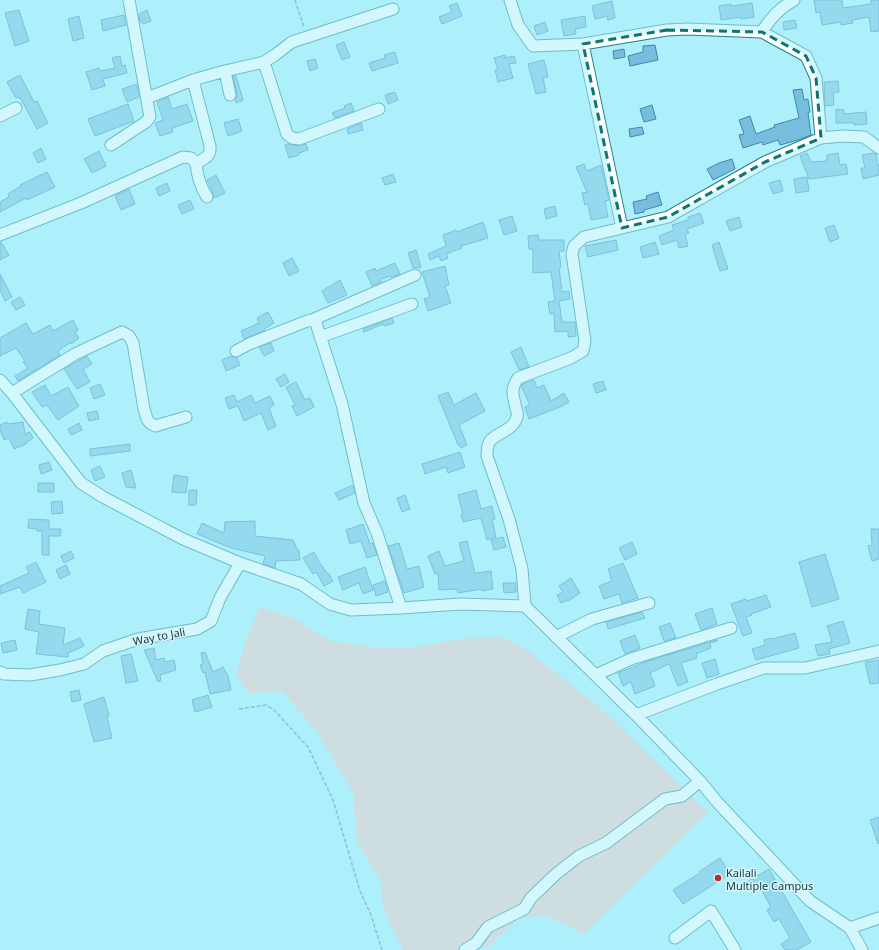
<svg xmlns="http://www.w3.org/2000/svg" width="879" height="950" viewBox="0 0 879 950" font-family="'Noto Sans',sans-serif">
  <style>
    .green { fill: #f7c5bd }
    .building { fill: #76bdde; stroke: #4189a9 }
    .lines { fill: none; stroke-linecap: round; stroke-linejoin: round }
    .street-casing { stroke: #21808d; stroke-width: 13 }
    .path { stroke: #5c8f98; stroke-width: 1.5; stroke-dasharray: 4 2; stroke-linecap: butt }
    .street { stroke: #fff; stroke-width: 11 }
    .marked { fill: none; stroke: #0f766e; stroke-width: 3; stroke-dasharray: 8 5; stroke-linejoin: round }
    .poi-dot { fill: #bd2f23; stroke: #d7f7fd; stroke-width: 1.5 }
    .labels { text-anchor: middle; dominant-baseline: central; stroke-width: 3; stroke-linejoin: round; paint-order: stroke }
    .street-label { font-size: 11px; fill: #11363c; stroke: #d7f7fd }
    .poi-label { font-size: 11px; fill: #11363c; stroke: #d7f7fd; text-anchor: start }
  </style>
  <rect width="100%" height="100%" fill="#adf0fc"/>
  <path class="green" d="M260 607 295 619 330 641 372 647H416L461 639 501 637 527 650 599 707 708 812 584 934 544 915 518 919 490 946 474 950H403L383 908 381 882 357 842 353 792 316 730 283 692 248 693 236 674 248 634Z"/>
  <path class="building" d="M814 0H842L843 8 871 4V0H879V31L871 32 869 17 852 20 853 23 841 25V22L822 25 820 12 816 13Z
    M612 1 615 18 608 20 607 16 595 19 592 6Z
    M457 3 462 16 442 24 439 17 452 12 449 6Z
    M752 3 754 17 741 19V17L721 20 719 6 731 4V6Z
    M19 10 29 41 15 46 5 13Z
    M147 10 151 21 143 24 142 22H140L139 14Z
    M124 15 126 25 103 31 101 20Z
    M79 16 84 38 73 41 68 19Z
    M585 16 586 27 575 29 576 34 564 36 561 20Z
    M795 20 797 28 784 30 783 22Z
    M545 22 548 31 537 35 534 26Z
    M344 42 350 57 342 60 336 45Z
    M655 45 658 60 630 66 628 56 643 52V46Z
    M624 49 625 57 614 59 613 51Z
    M395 52 398 63 372 71 369 63 385 58 384 55Z
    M505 55V58L514 56 516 63 509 64 513 78 498 82 495 70H498L494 58Z
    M120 56 122 66 125 65 127 73 103 79 105 86 92 90 86 72 99 68 100 71 115 68 112 58Z
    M315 59 318 68 310 71 307 61Z
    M544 60 548 77 543 78 546 92 536 94 528 64Z
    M20 75 34 102 37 101 48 123 37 129 21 99H20L19 97 16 98 7 82Z
    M233 76H236L243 100 236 103 235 100 237 94Z
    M838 81 839 92 833 93 834 105 825 106 824 82Z
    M137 84 139 97 127 102 122 89Z
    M802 89 804 100 808 99 810 112 808 113 811 135 798 140 780 145 778 140 763 145 762 142 743 148 739 135 744 134 739 120 750 116 756 134 775 127 774 125 799 118 793 90Z
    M395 92 398 100 388 104 385 95Z
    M168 97 172 109 187 104 193 121 172 128 173 132 160 136 155 123 163 120 157 102Z
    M351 103 354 111 335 118 332 113 345 108 344 106Z
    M128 104 134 121 95 136 88 119Z
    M652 105 656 119 644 122 640 109Z
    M836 109 844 110V114L866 112 867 124 854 125V123H836Z
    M238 119 242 131 228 136 224 123Z
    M361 123 363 130 348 134 347 129Z
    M642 127 644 134 630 137 629 129Z
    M288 144 298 146 306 144 308 150 299 153V155L289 158 285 145Z
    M41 148 46 159 38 163 33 153Z
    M99 151 106 166 92 173 84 159Z
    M807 153 811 162 827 161V155L838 153 840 165 846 164 848 174 809 179 800 156Z
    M874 153 876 154 878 165H879V175L863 179 861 168H865L862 155Z
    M732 159 735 169 713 180 707 169 719 163Z
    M584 164 587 171 601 165 609 200 605 201 608 217 591 220 588 204 585 205 582 193 587 192 576 167Z
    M47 172 55 187 27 200 26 198 0 212V202L9 197 8 194 21 186 20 185Z
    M393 174 396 182 385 185 382 178Z
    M216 175 225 193 214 198 212 190 207 180Z
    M807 177 809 191 796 193 794 179Z
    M780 180 783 191 773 194 769 183Z
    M167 183 170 191 159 196 156 188Z
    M129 189 135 204 121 210 115 196Z
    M658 192 662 205 644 210V212L635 214 633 202 647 199 646 196Z
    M190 200 194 209 182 214 178 205Z
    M555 206 557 216 546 219 544 209Z
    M700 213 704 223 687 229 689 233 685 234 688 246 679 248 677 240 662 245 659 236 674 230 672 225 688 220V217Z
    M512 216 517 231 504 235 499 220Z
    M739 217 742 227 730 231 726 221Z
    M483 222 488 238 461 246 462 248 446 254 448 258 441 261 439 256 430 260 428 254 446 246 443 235 456 230 457 232Z
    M834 225 839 238 830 242 825 228Z
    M538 235 539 240H564V251H559L561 267 559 268 562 292 569 291 570 299 559 301 562 322H575L576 336 568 337V331L555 332 554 313 550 314 548 302 555 301 551 272 533 273V249H529L528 236Z
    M616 240 618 250 588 257 585 246Z
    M0 242H1L9 255 0 260Z
    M655 242 659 254 643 258 640 247Z
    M719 242 728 269 720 271 712 245Z
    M416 250 421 267 413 268 408 253Z
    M292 258 299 271 289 276 283 263Z
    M395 263 400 274 391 277V276L381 279V282L372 286 366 272 375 268 376 271Z
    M445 266 449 285 445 286 451 303 428 311 424 299 430 297 422 272Z
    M0 274 12 297 5 301 0 290Z
    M340 280 347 295 328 303 322 291Z
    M20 297 25 305 16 310 11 302Z
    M268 312 274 323 264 329 265 330 244 339 241 331 259 323 257 318Z
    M392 318 394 323 384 326 383 324 364 332 363 329Z
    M73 320 78 330 75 332 79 338 71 344V342L58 351 60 355 18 381 15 376 28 368 23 362 25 361 16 348 0 356V338L26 323 33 334 50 325 53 331Z
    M271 343 274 351 264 356 259 347Z
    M521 347 529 367 519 370 511 352Z
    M87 356 92 364 83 369 90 382 77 389 64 369Z
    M231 356 237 358 240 365 226 371 222 360Z
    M285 374 289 382 281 387 276 379Z
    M534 380 537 388 544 385 551 401 564 393 569 402 560 407 529 419 525 407 530 405 521 386 523 384Z
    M603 381 606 390 596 393 593 384Z
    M296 382 305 400 310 398 314 407 297 416 292 406 295 405 286 387Z
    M100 384 105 395 94 399 90 388Z
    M45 385 51 396 68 387 79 406 58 420 47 405 42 407 32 392Z
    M448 392 454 405 476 393 485 411 459 425 467 445 461 448 460 445H458L438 396Z
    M234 395 237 402 251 395 255 403 270 396 274 405 269 408 276 426 268 430 261 413 244 421 238 406 229 409 225 398Z
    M97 411 99 419 89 421 87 413Z
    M7 422 8 424 23 422 25 434 30 432 33 438 26 443V444L14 449 9 438 4 440 0 430V425Z
    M79 423 82 430 71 435 68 429Z
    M130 444V451L90 456V449Z
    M460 452 465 467 448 473 446 467 425 474 422 464Z
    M49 462 52 470 41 474 39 465Z
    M100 466 105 477 95 481 91 470Z
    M131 470 136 488 126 487 122 473Z
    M174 475 188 477 186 493 172 492Z
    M38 483H54V492H38Z
    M353 485 355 493 339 500 335 493Z
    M189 490H197L196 505H189Z
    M476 490 481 509 492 506 495 519 492 520 496 537 487 540 481 518 463 522 461 514H463L458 495Z
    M405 495 410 509 402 512 397 498Z
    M62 501 63 513 52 514 51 502Z
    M29 519 49 520V529H61L60 536H49V555H42V531H37V529L28 528Z
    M255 521V536L293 540 298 551H299L300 560 276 561 275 568 263 564 265 556 231 548 197 534 202 523 224 533 225 522Z
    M363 524 370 544 373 543 377 555 367 558 361 541 350 544 346 530Z
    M871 529H879V559L872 561 868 546 872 545Z
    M503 537 506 547 494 550 491 540Z
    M467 541 475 573 491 571 493 589 482 591V589L458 593 457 589 439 590 438 573 435 574 428 556 439 551 445 566 464 561 459 543Z
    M632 542 637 554 625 560 619 548Z
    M399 543 407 569 419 566 424 587 404 593 388 546Z
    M71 551 74 558 64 563 61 556Z
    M314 552 319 562 328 574H329L333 581 324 586 316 572 313 574 303 558Z
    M825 554 839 599 812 607 799 562Z
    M36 562 46 582 23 593 20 587 0 594V586L29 573 26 567Z
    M623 563 638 598 622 603 619 594 604 599 599 586 612 581 608 569Z
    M66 565 70 574 60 579 56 570Z
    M365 567 373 590 363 594 359 583 343 590 338 577Z
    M571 578 580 593 568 601V600L561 603 557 595 563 592 559 586Z
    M385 581 388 592 376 596 373 585Z
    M503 583H516V592L504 593Z
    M766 595 771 607 751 614 752 615 746 617 752 633 743 636 731 604 746 599 747 601Z
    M712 608 717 624 701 630 695 614Z
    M28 609 40 611 39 624 65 628 63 645 80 638 84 646 68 653V657L36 654 39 632 25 629Z
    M642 612 645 618 608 629 606 622Z
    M843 621 850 643 829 649 830 654 818 656 815 645 832 642 827 626Z
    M670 623 676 638 664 641 659 627Z
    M795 633 799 648 756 660 752 649 765 645 764 640 771 638 772 639Z
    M635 635 640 648 625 654 620 641Z
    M15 640 17 650 3 653 1 643Z
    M717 640V641L710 643 711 648 696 654 697 658 681 663 688 682 678 686 669 664 650 673 655 686 635 694 631 682 623 686 618 673 648 661Z
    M154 648 156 660 164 658 165 662 174 660 176 670 160 675 161 680 158 682 144 650Z
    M205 652 213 672 223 667 228 676 231 690 210 694 205 672 203 673 200 665 203 664 201 653Z
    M131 654 138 681 126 683 121 656Z
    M715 659 719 674 707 678 702 663Z
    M879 660V683L870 684 865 662Z
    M79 690 81 700 72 702 70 692Z
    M208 695 212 707 195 712 192 700Z
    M104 697 109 716 107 717 112 738 94 742 84 704Z
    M879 817V843L878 844 870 820Z
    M720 858 730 874 683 904 673 890 700 873 699 872Z
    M769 869 811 942 797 950H785L781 944 790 938 779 919 774 922 767 910 771 907 761 889 753 893 747 882Z"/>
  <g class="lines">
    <g class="street-casing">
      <path id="street" d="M510 0 518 25 533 46 583 44 667 30 688 29 762 32C770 18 780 8 794 0
        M264 62 287 134 292 138 299 139 379 109
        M225 71 264 62 275 55 292 42 393 9
        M193 80 225 71 230 95
        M147 98 193 80 210 146C211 157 204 159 196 163 197 176 200 186 207 197
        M0 116 16 108
        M821 138 843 136 864 137 879 148
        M111 145 146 122 150 117 129 0
        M622 228 668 217 765 162 821 138 816 78 806 56 762 32
        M0 235 81 203 183 157 191 158 196 163
        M312 320 415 275
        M320 337 412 304
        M236 351 249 344 307 321 312 320 316 323 342 404 364 503 377 533 401 608
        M0 380 12 393 81 483 103 497 183 539 240 563 301 584 330 604 351 610 401 608 461 604 525 606 636 715 700 781 718 803 810 901 850 928 862 950
        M12 393 75 354 122 332 129 336 133 343 144 409 147 419 150 423 155 426 186 417
        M525 606 522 569 509 519 487 456C487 452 487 445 490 441 496 433 513 431 517 417 518 414 517 411 516 408 513 395 510 390 518 378L571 358 583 351 585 341 572 254 574 246 584 237 622 228 583 44
        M556 637 592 619 649 603
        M0 672 4 674 30 675 60 670 84 664 103 651 138 639 197 629 211 621 220 598 240 563
        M596 675 631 659 731 628
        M636 715 717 684 764 668H805L879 651
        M850 928 879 918
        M675 938 711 911 735 950
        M465 950 476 943 488 927 524 909 531 898 556 874 579 856 606 843 665 799 682 796 700 781"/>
    </g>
    <path class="path" d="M295 0 304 27
      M239 709 266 705 274 710 308 747 333 800 360 891 371 915 382 950"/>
    <use href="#street" class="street"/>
  </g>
  <path d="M0 0H879V950H0ZM667 30 762 32 806 56 816 78 821 138 765 162 668 217 622 228 583 44Z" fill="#adf0fc" fill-opacity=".55" fill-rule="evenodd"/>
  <path class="marked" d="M667 30 762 32 806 56 816 78 821 138 765 162 668 217 622 228 583 44Z"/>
  <circle class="poi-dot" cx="718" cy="878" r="4"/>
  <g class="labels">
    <g class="street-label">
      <text transform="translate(159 636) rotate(-11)">Way to Jali</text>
    </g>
    <g class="poi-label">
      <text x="726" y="872">Kailali<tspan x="726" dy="13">Multiple Campus</tspan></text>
    </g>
  </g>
</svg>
